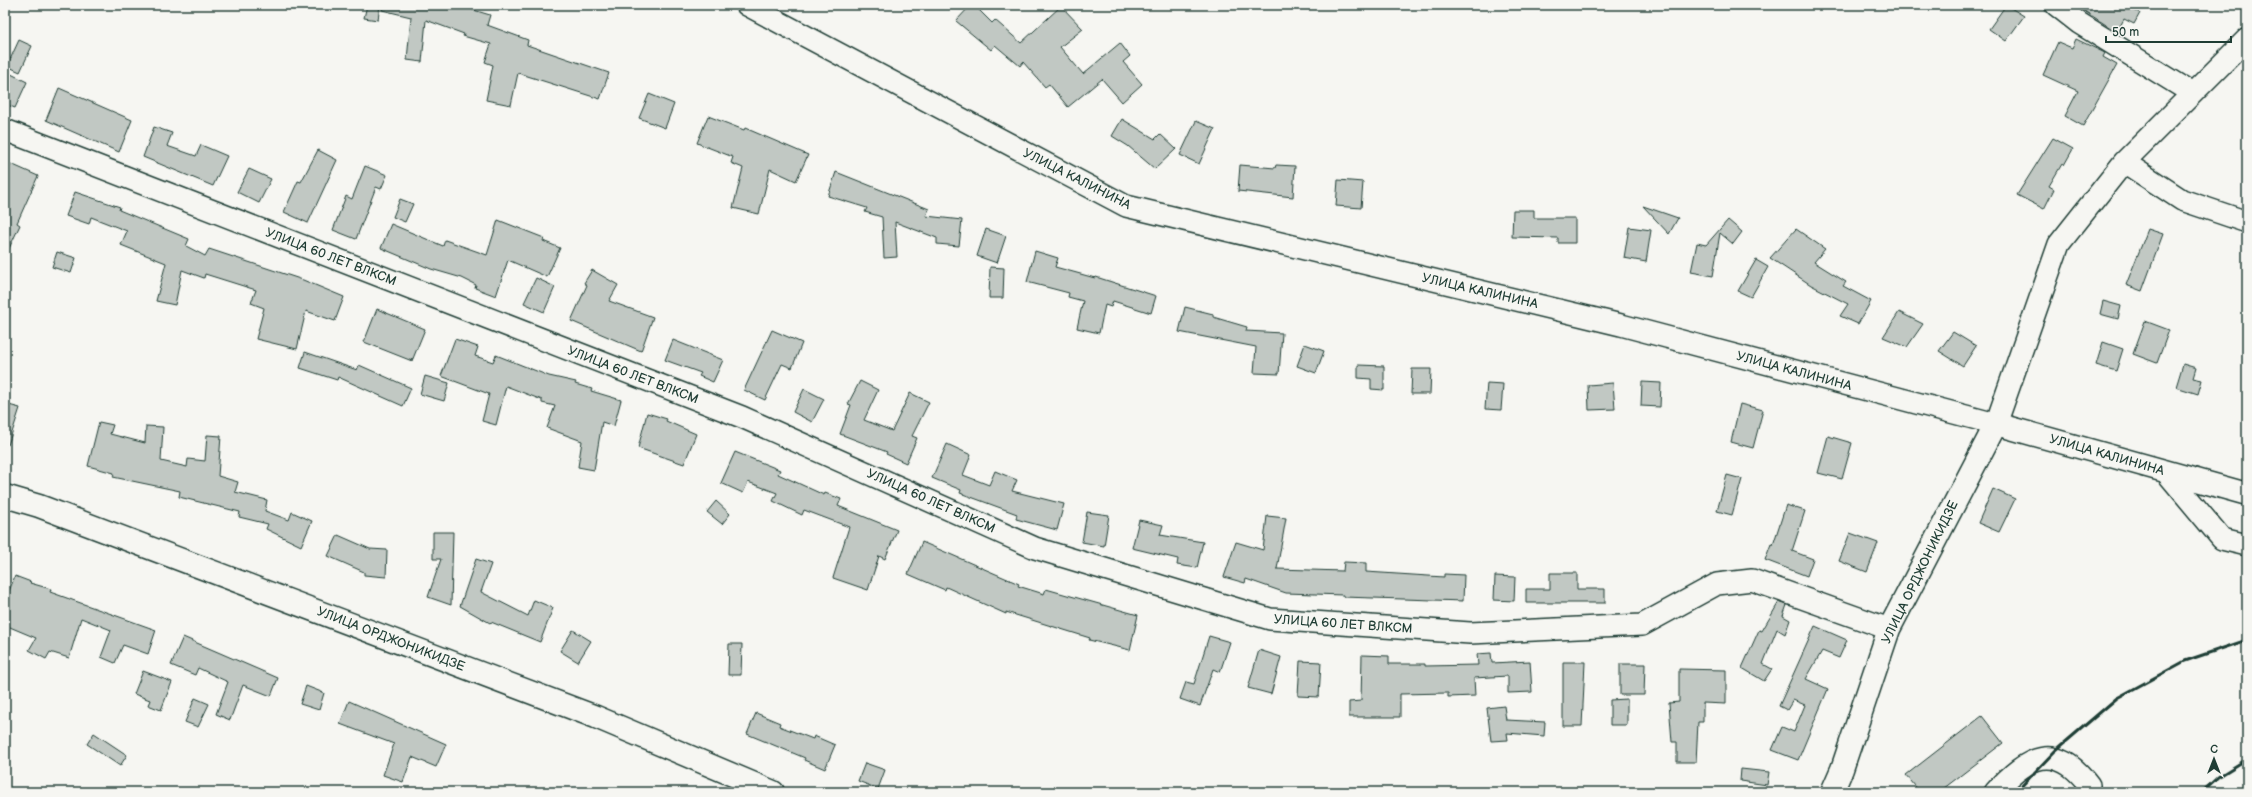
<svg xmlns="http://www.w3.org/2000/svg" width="2252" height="797" viewBox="0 0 2252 797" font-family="'Balsamiq Sans',sans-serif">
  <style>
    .building { fill: #c1c8c3; stroke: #1f3d34 }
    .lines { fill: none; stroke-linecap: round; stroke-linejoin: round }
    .minor-casing { stroke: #1f3d34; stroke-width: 24 }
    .major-casing { stroke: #1f3d34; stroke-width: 25 }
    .minor { stroke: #f6f6f2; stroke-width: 21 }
    .major { stroke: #f6f6f2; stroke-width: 22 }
    .rail { stroke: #1f3d34; stroke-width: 3 }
    .labels { text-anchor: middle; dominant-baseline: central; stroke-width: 3; stroke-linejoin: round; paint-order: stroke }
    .street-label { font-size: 13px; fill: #1f3d34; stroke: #f6f6f2 }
  </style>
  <rect width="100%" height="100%" fill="#f6f6f2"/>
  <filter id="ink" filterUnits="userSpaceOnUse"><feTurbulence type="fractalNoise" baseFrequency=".025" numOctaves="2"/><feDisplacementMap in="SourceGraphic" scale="8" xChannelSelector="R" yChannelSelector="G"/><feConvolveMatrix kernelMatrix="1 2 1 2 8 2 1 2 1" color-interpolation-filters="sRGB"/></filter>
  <g filter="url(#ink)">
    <path class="building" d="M367 5H380L378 20 364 18Z
      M383 5H468L467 8 490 15 487 25 528 40 527 45 609 73 600 99 518 73 511 105 486 100 493 65 485 62 491 44 463 36 464 34 426 20 422 62 407 60 411 17 382 10Z
      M971 5H974L992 23 995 20 1021 43 1061 6 1083 29 1060 47 1083 74 1120 43 1130 56 1123 62 1142 84 1122 102 1102 79 1068 107 1049 84 1045 87 1023 62 1020 66 995 45 991 50 956 21Z
      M2006 5 2024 16 2006 41 1989 29Z
      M2075 5H2132L2130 8 2140 13 2134 24 2124 19 2117 32Z
      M2076 39 2105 53 2103 57 2117 65 2083 126 2065 116 2078 91 2043 75 2058 42 2072 48Z
      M19 40 32 46 20 72 7 66Z
      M9 73 27 82 15 108 5 104V81Z
      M59 88 132 120 119 152 46 120Z
      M649 94 674 104 665 128 639 118Z
      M708 116 744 130 745 128 808 155 796 181 770 169 759 214 733 208 743 168 731 163 733 157 697 143Z
      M1122 119 1155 139 1160 134 1176 149 1155 169 1128 146 1112 136Z
      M1196 121 1215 129 1199 164 1180 155Z
      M154 127 172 133 167 146 196 156 201 145 227 156 213 186 143 157Z
      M2053 138 2073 149 2064 165 2062 164 2049 186 2054 189 2044 209 2017 195Z
      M318 150 337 160 308 223 284 212 298 181 301 182Z
      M11 164 38 176 17 223 20 225 5 257V177Z
      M1240 165 1275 168 1276 165 1295 166 1293 197 1238 191Z
      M365 166 387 175 381 189 376 187 356 239 333 230 346 196 352 199Z
      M249 169 271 179 259 203 237 192Z
      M836 172 929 209 926 216 962 220 959 246 937 244V238L895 222 897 257 884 258 882 217 865 212 867 208 828 196Z
      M1338 180 1363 182 1361 208 1336 206Z
      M75 192 120 207 119 210 189 239 186 246 205 256 209 249 303 280 344 297 335 321 306 311 297 349 256 339 264 308 251 303 256 290 205 274 204 278 182 270 175 305 156 301 166 263 121 245 127 231 91 217 89 224 66 216Z
      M400 199 413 204 405 222 393 217Z
      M1643 206 1678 218 1669 234Z
      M1513 210H1534V218H1575V243H1558V238L1512 237Z
      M498 220 544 238 543 241 560 248 547 277 508 260 496 296 475 288 476 285 462 278 431 269 381 248 391 224 443 246 445 240 487 255Z
      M1728 220 1742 232 1733 244 1720 233 1713 276 1691 272 1697 243 1706 245Z
      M1629 227 1651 230 1646 262 1624 258Z
      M986 229 1006 236 997 263 977 256Z
      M1796 229 1825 249 1814 262 1846 282 1843 286 1871 301 1858 324 1840 316 1848 304 1811 285 1770 258Z
      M2148 229 2163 234 2142 291 2126 285Z
      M1035 251 1058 258 1055 267 1095 278 1096 277 1156 296 1151 313 1113 301 1111 307 1105 305 1099 333 1077 328 1083 301 1068 297 1069 293 1027 282Z
      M57 252 76 258 71 273 52 267Z
      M1756 260 1768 267 1751 297 1738 291Z
      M990 267 1004 268 1003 298H989Z
      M592 270 618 285 609 301 653 317 641 351 571 321 587 285 584 283Z
      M536 278 555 287 544 312 524 303Z
      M2103 301 2121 306 2118 319 2100 314Z
      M1185 307 1213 314V317L1247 327 1246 331 1282 333 1279 374 1254 373 1256 347 1179 332Z
      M377 309 425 329 412 361 364 342Z
      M1899 312 1923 324 1907 347 1883 337Z
      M2145 321 2169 330 2157 363 2133 354Z
      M772 330 802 343 792 368 782 364 765 400 744 390Z
      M1953 332 1976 346 1963 366 1939 351Z
      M455 339 478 347 475 356 493 362 496 355 549 376 576 382 575 384 592 389 591 391 621 400 614 426 602 422 594 470 578 467 582 441 547 428 555 406 542 403V400L506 386 496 425 482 421 489 394 441 376Z
      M673 340 723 360 713 382 699 376 701 373 665 360Z
      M2103 342 2123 349 2116 371 2096 365Z
      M1305 344 1324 351 1316 373 1297 366Z
      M305 352 357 370 359 365 411 388 403 406 338 377 337 380 300 368Z
      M2183 364 2196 368 2193 378 2202 380 2198 394 2176 387Z
      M1358 365 1384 366V390L1371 389V379L1358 378Z
      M1412 369H1431L1430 394H1411Z
      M425 376 449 383 444 401 420 394Z
      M860 381 878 390 864 420 892 431 910 393 929 402 912 436 917 438 906 463 886 454 887 452 840 434 851 405 848 404Z
      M1642 382 1661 383 1660 407 1641 406Z
      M1487 383 1503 384 1501 410 1485 409Z
      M1613 383 1615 409 1589 410 1588 385Z
      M804 389 824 399 812 422 793 412Z
      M5 404 20 408 8 445H5Z
      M1740 404 1763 410 1753 448 1731 442Z
      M647 413 667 419 666 421 696 434 684 464 638 448Z
      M99 422 113 425 110 434 145 443 146 426 163 427 161 461 187 467 188 459 205 461 207 435 221 436 218 476 238 482 235 492 267 500 265 511 289 520 292 512 312 521 301 546 266 529 268 524 239 517 240 512 179 497 180 491 113 477 114 473 88 466Z
      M1828 436 1852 443 1842 479 1818 473Z
      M947 444 971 455 963 475 989 485 995 471 1017 480 1012 491 1064 504 1057 530 1016 519 1017 514 960 493 961 490 932 478Z
      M735 452 780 470 778 474 824 495 825 493 841 499 838 506 897 530 885 559 879 556 868 590 833 578 849 527 804 510 802 515 773 501 777 493 748 482 743 493 721 483Z
      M1727 475 1742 479 1732 515 1717 511Z
      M1993 489 2015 499 1999 532 1978 523Z
      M716 501 730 514 722 524 707 512Z
      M1786 505 1805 511 1792 551 1813 559 1807 576 1765 560 1771 544 1773 545Z
      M1087 512 1109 515 1104 546 1082 542Z
      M1267 516 1286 518 1277 569 1343 571 1344 562 1366 563V572L1444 577V574L1464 575 1463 601 1343 597V595L1286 593 1246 579 1245 583 1224 577 1236 542 1263 550Z
      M1139 520 1163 525 1160 535 1203 542 1197 568 1177 565 1178 559 1132 548Z
      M433 532H453L451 605 428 597 441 559H433Z
      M1850 533 1878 543 1867 572 1839 561Z
      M338 535 370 549 387 550 386 577 364 575V572L328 556Z
      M922 542 1019 584 1018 586 1044 594 1046 589 1138 615 1130 650 1089 640 1090 638 1006 612V614L946 587 945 590 908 574Z
      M476 559 491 564 481 592 528 616 534 600 553 608 540 642 491 622 490 623 460 606Z
      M1550 573H1577V589H1605V603H1526V589H1550Z
      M15 576 31 582 30 583 51 589 50 592 156 630 148 654 123 645 115 663 101 657 111 630 81 618 69 658 50 652 46 659 29 650 36 638 5 625V601Z
      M1495 576 1515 577 1514 601 1494 600Z
      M1779 602 1787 605 1783 616 1790 620 1785 634 1777 629 1763 664 1772 669 1764 681 1742 668 1759 630 1762 631Z
      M1815 626 1847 640 1839 658 1822 651 1806 679 1828 689 1798 760 1772 750 1782 727 1794 732 1805 705 1793 700 1787 710 1779 706Z
      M573 630 591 641 578 662 560 651Z
      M1209 636 1230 642 1220 672 1213 669 1200 706 1180 699 1186 682 1194 684Z
      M183 637 278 678 271 696 243 685 230 720 216 714 228 682 198 668 195 675 171 665Z
      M729 644H742L741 675H728Z
      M1259 650 1281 657 1271 694 1248 688Z
      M1491 653 1492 663 1530 661 1532 692 1508 693V676L1474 678 1475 696 1448 697V693L1400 694V717H1349V702L1361 701 1362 655 1389 656V664H1425V666L1478 665 1477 654Z
      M1300 661 1321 662 1319 697 1298 696Z
      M1563 662H1585L1582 726H1563Z
      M1620 664H1645L1644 695H1620Z
      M1679 669 1726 670V704L1703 703V722H1698L1696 762H1677V742H1672L1669 703 1679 702Z
      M143 671 172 682 161 710 148 705 150 700 134 694Z
      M306 686 324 693 319 710 300 704Z
      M195 698 209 704 198 727 185 722Z
      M1627 699V725H1610V700Z
      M349 701 446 744 436 767 412 757 403 782 383 775 394 744 340 724Z
      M1504 706 1506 720 1545 722 1544 736 1507 733 1508 740 1491 741 1487 708Z
      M756 713 780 723 779 726 813 739 814 736 835 745 825 769 804 760 805 758 747 734Z
      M1982 716 2003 743 1939 792H1920L1906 775Z
      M94 733 127 755 120 766 87 744Z
      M865 763 885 770 878 789 858 781Z
      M1741 769 1769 772 1767 785 1740 781Z"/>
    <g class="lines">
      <g class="minor-casing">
        <path id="minor" d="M747 5 1126 206 1621 325 1996 424 2059 244 2124 162 2247 39
          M2056 5 2079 23 2192 93
          M5 130 742 417 1035 548 1270 619 1470 633 1642 625 1717 584 1752 580 1889 629
          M2124 162 2182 200 2247 222
          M2166 472 2222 539 2247 545
          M1995 792C2027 757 2055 740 2089 785L2088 792"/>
      </g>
      <g class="major-casing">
        <path id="major" d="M5 496 39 506 596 717 773 792
          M1832 792 1842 769 1889 629 1996 424 2247 494"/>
      </g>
      <use href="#minor" class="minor"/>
      <use href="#major" class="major"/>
      <path class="rail" d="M2016 792 2055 751 2117 698 2185 661 2247 640
        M2202 792 2218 777 2247 759"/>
    </g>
  </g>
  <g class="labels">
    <g class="street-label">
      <text transform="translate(1077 179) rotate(27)">УЛИЦА КАЛИНИНА</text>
      <text transform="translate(331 257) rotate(21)">УЛИЦА 60 ЛЕТ ВЛКСМ</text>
      <text transform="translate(1480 291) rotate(13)">УЛИЦА КАЛИНИНА</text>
      <text transform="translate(1794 371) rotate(15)">УЛИЦА КАЛИНИНА</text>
      <text transform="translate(633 375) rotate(21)">УЛИЦА 60 ЛЕТ ВЛКСМ</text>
      <text transform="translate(2107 455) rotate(16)">УЛИЦА КАЛИНИНА</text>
      <text transform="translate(931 501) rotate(24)">УЛИЦА 60 ЛЕТ ВЛКСМ</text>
      <text transform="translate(1920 572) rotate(-64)">УЛИЦА ОРДЖОНИКИДЗЕ</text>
      <text transform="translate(1343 624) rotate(4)">УЛИЦА 60 ЛЕТ ВЛКСМ</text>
      <text transform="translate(391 639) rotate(21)">УЛИЦА ОРДЖОНИКИДЗЕ</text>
    </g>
  </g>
  <rect width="2252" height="797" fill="none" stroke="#f6f6f2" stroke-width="20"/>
  <rect x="10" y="10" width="2232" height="777" fill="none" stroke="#1f3d34" stroke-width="1.5" filter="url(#ink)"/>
  <g transform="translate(2214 759)" stroke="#f6f6f2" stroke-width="3" paint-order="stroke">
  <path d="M0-3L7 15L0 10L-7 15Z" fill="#1f3d34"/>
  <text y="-6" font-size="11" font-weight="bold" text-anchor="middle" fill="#1f3d34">С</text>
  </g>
  <path d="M2106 36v6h125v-6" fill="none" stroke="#1f3d34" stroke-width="2"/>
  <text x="2112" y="36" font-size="12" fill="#1f3d34" stroke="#f6f6f2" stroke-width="3" paint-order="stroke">50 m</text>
</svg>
